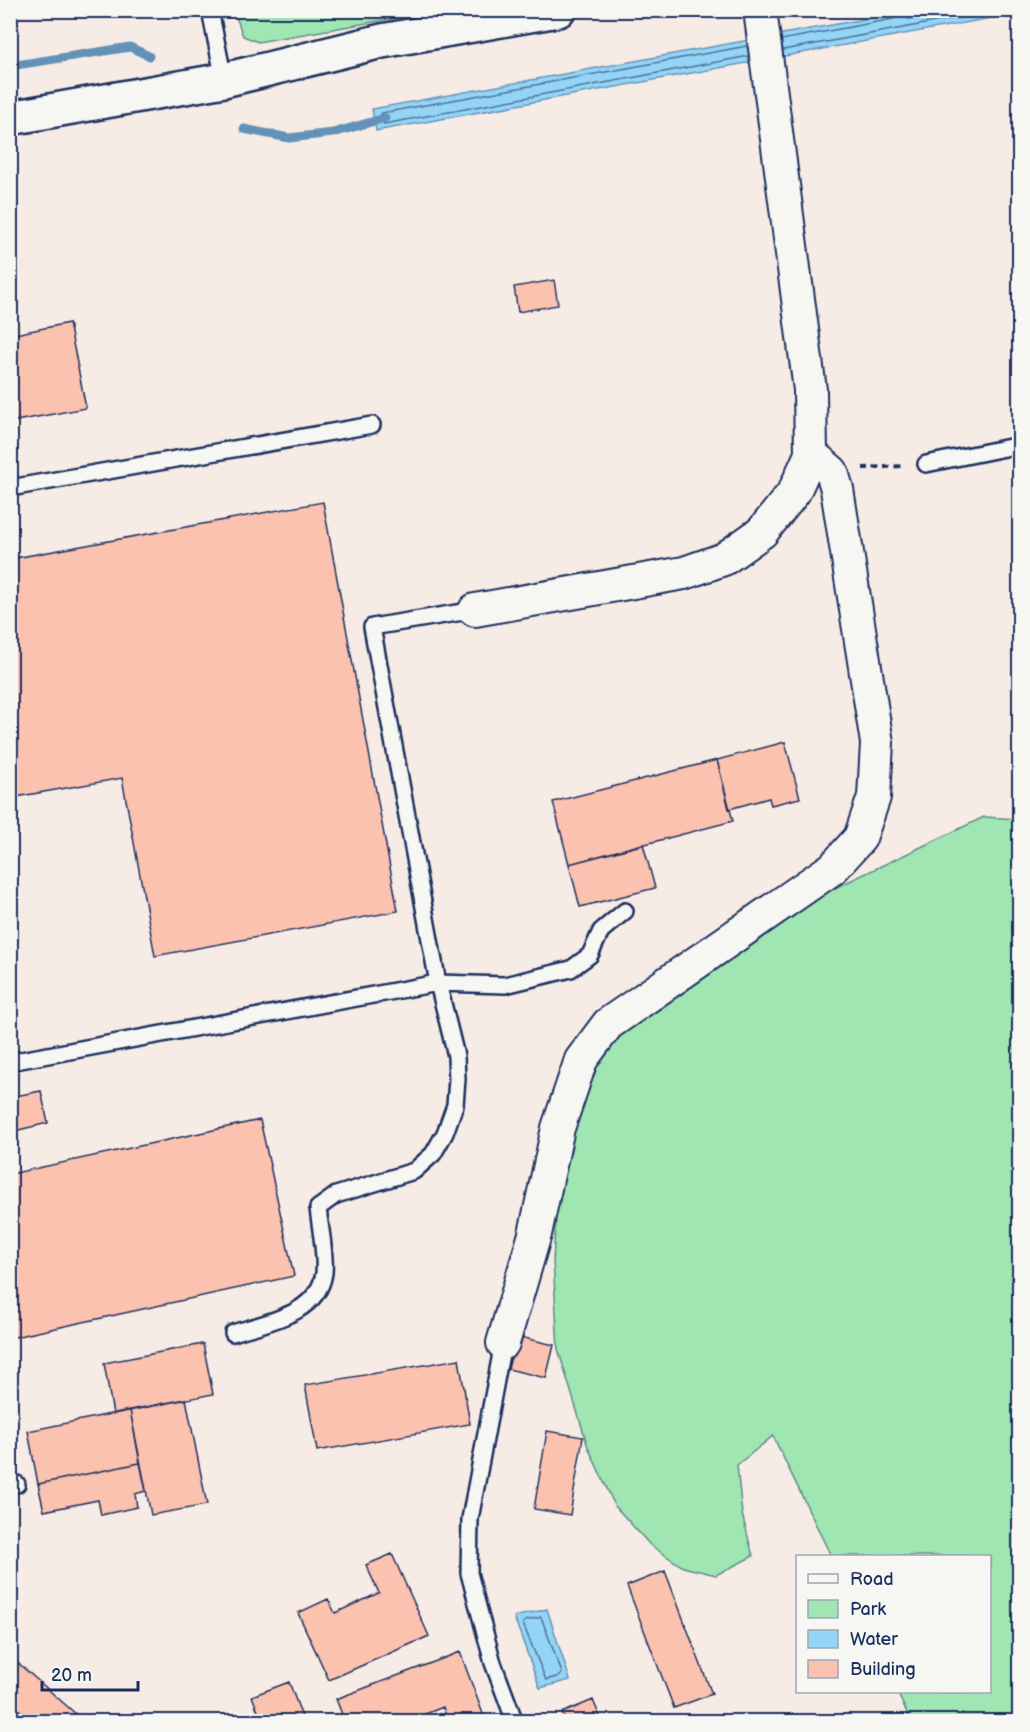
<svg xmlns="http://www.w3.org/2000/svg" width="1030" height="1732" viewBox="0 0 1030 1732" font-family="'Balsamiq Sans',sans-serif">
  <style>
    .green { fill: #9fe6b3; stroke: #5d8a88; stroke-width: 1.5 }
    .water { fill: #94d4f5; stroke: #6492b9; stroke-width: 1.5 }
    .lines { fill: none; stroke-linecap: round; stroke-linejoin: round }
    .shore { stroke: #4b719a; stroke-width: 1.5 }
    .stream { stroke: #6492b9; stroke-width: 9 }
    .building { fill: #fbc2b0; stroke: #1b2f5e; stroke-width: 1.5 }
    .service-casing { stroke: #1b2f5e; stroke-width: 20 }
    .minor-casing { stroke: #1b2f5e; stroke-width: 36 }
    .tertiary-casing { stroke: #1b2f5e; stroke-width: 38 }
    .path { stroke: #1b2f5e; stroke-width: 4; stroke-dasharray: 6 4.5; stroke-linecap: butt }
    .service { stroke: #f6f6f2; stroke-width: 15 }
    .minor { stroke: #f6f6f2; stroke-width: 32 }
    .tertiary { stroke: #f6f6f2; stroke-width: 33 }
  </style>
  <rect width="100%" height="100%" fill="#f7ece5"/>
  <filter id="ink" filterUnits="userSpaceOnUse"><feTurbulence type="fractalNoise" baseFrequency=".0167" numOctaves="2"/><feDisplacementMap in="SourceGraphic" scale="12" xChannelSelector="R" yChannelSelector="G"/><feConvolveMatrix kernelMatrix="1 2 1 2 8 2 1 2 1" color-interpolation-filters="sRGB"/></filter>
  <g filter="url(#ink)">
    <path class="green" d="M234 11V10L436 11 258 42 243 36Z
      M984 817 1019 819V1721H911L897 1692H990V1556H831L773 1436 737 1465 742 1514 753 1556 716 1575 683 1567 650 1545 615 1506 588 1447 558 1349 553 1260 562 1127 599 1051 627 1020 795 907Z"/>
    <path class="water" d="M908 11H1019V13L376 131 372 109Z
      M547 1609 570 1680 540 1688 514 1617Z"/>
    <g class="lines">
      <path class="shore" d="M906 10V17L909 19 958 10
        M781 40 893 19 898 16V10
        M747 46 382 113 379 117 384 124 749 56
        M783 50 1000 10
        M541 1617 562 1673 560 1676 546 1680 523 1624 525 1621Z"/>
      <path class="stream" d="M10 66 130 47 149 56
        M244 129 289 138 333 133 385 118"/>
    </g>
    <path class="building" d="M554 280 558 305 518 312 514 287Z
      M69 323 86 408 10 422V335Z
      M323 502 398 911 155 956 122 778 10 798V559Z
      M785 742 800 798 771 805 769 798 729 809 717 760Z
      M717 760 733 821 569 864 553 802Z
      M643 844 655 888 580 907 569 864Z
      M41 1091 48 1123 10 1132V1097Z
      M260 1120 294 1276 10 1338V1174Z
      M516 1336 554 1345 546 1378 508 1369Z
      M203 1344 213 1394 113 1414 104 1363Z
      M459 1359 470 1424 317 1451 305 1385Z
      M186 1399 207 1505 151 1515 130 1410Z
      M130 1410 140 1463 38 1484 28 1431Z
      M547 1431 583 1437 570 1515 534 1509Z
      M140 1463 146 1491 135 1494 137 1507 101 1515 98 1500 44 1511 38 1484Z
      M392 1554 429 1636 329 1680 298 1613 328 1599 335 1613 379 1593 366 1565Z
      M665 1571 712 1694 674 1708 627 1586Z
      M460 1652 486 1722H448L443 1707 405 1722H345L336 1699Z
      M10 1656 85 1722H33L10 1702Z
      M289 1682 304 1722H262L252 1696Z
      M593 1700 602 1722H566L562 1713Z"/>
    <g class="lines">
      <g class="service-casing">
        <path id="service" d="M210 10 224 80
          M926 464 1020 445
          M10 488 372 425
          M10 1062 438 983 505 985 571 969 590 955 601 931 625 911
          M233 1333C266 1322 318 1315 324 1273 326 1253 320 1228 318 1208L336 1195 414 1171 433 1154 445 1133 455 1105 457 1079 456 1056 438 983 372 627 475 610
          M503 1343 470 1519 469 1573 493 1663 515 1722
          M10 1484H17
          M10 1717 16 1722"/>
      </g>
      <g class="minor-casing">
        <path id="minor" d="M475 610 684 573 724 559 762 532 794 492 811 454 810 390 760 10
          M503 1343 535 1234 558 1128 581 1060 608 1024 833 868 860 838 874 797 877 743 837 489 832 472 811 454"/>
      </g>
      <g class="tertiary-casing">
        <path id="tertiary" d="M10 118 224 80 382 41 558 10"/>
      </g>
      <path class="path" d="M863 468 903 466"/>
      <use href="#service" class="service"/>
      <use href="#minor" class="minor"/>
      <use href="#tertiary" class="tertiary"/>
    </g>
  </g>
  <rect width="1030" height="1732" fill="none" stroke="#f6f6f2" stroke-width="36"/>
  <rect x="18" y="18" width="994" height="1696" fill="none" stroke="#1b2f5e" stroke-width="2" filter="url(#ink)"/>
  <rect x="796" y="1555" width="195" height="138" fill="#f6f6f2" stroke="#9ea6b7" stroke-width="1.5"/>
  <rect x="808" y="1574" width="30" height="9" fill="#f6f6f2" stroke="#9ea6b7" stroke-width="1.5"/>
  <text x="850" y="1585" font-size="18" fill="#1b2f5e">Road</text>
  <rect x="808" y="1600" width="30" height="18" fill="#9fe6b3" stroke="#9ea6b7" stroke-width="1.5"/>
  <text x="850" y="1615" font-size="18" fill="#1b2f5e">Park</text>
  <rect x="808" y="1630" width="30" height="18" fill="#94d4f5" stroke="#9ea6b7" stroke-width="1.5"/>
  <text x="850" y="1645" font-size="18" fill="#1b2f5e">Water</text>
  <rect x="808" y="1660" width="30" height="18" fill="#fbc2b0" stroke="#9ea6b7" stroke-width="1.5"/>
  <text x="850" y="1675" font-size="18" fill="#1b2f5e">Building</text>
  <path d="M42 1681v9h96v-9" fill="none" stroke="#1b2f5e" stroke-width="3"/>
  <text x="51" y="1681" font-size="18" fill="#1b2f5e" stroke="#f6f6f2" stroke-width="4.5" paint-order="stroke">20 m</text>
</svg>
